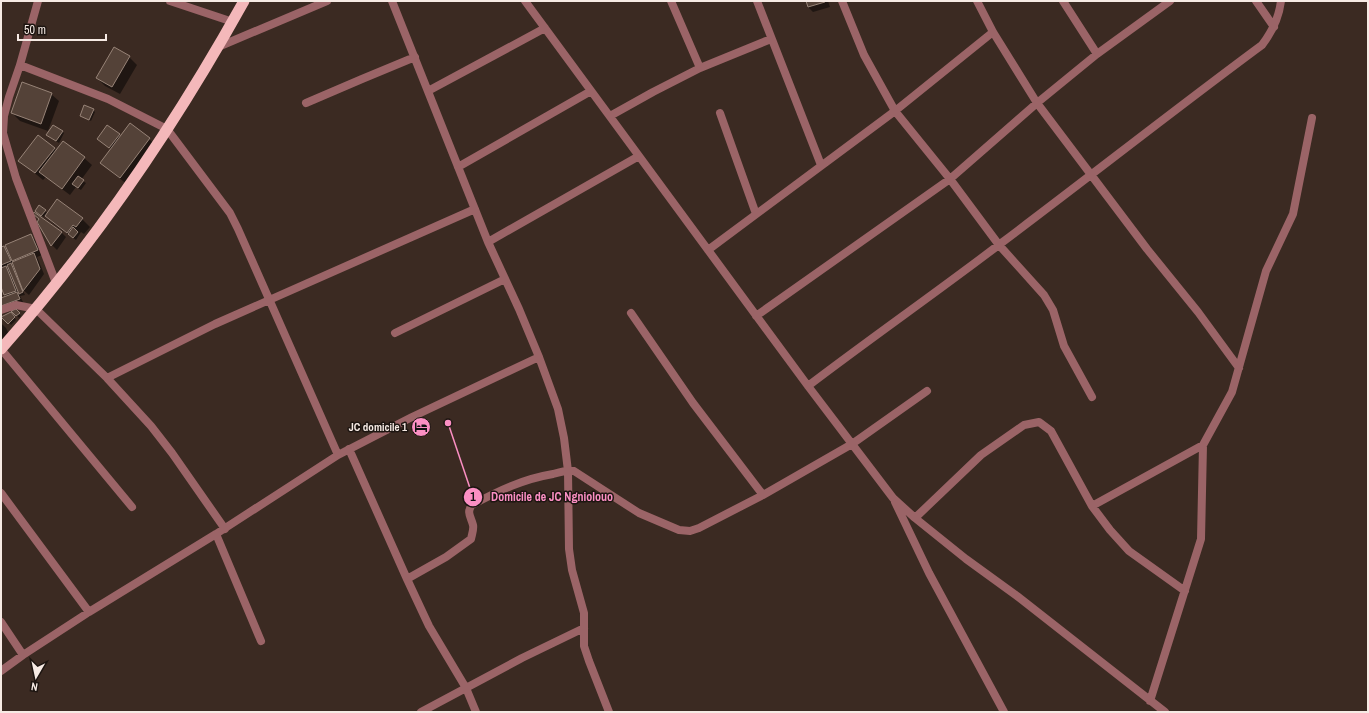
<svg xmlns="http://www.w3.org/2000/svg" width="1369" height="713" viewBox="0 0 1369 713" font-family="'Archivo Narrow',sans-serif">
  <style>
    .shadow { fill: #0007 }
    .building { fill: #544238; stroke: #978377 }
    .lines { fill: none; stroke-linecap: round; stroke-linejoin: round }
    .minor { stroke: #9b6467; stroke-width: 8 }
    .trunk { stroke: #f4b8ba; stroke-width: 11 }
    .labels { text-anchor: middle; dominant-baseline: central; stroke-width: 3; stroke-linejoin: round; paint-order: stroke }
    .poi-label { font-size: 11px; font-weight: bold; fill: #f6eae4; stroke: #1d1511; text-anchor: end }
    .leader { fill: none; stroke: #fb8fc3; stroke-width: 1.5 }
    .callout-dot { fill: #fb8fc3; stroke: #1d1511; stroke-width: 1.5 }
    .mark-label { font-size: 12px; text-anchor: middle; font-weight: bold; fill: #111 }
    .callout-label { font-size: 12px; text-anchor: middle; font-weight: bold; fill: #fb8fc3; stroke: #1d1511; stroke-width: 3; stroke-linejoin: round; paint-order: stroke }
  </style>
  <rect width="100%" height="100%" fill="#3b2a22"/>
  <path class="shadow" d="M807 1H828L830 7 813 12 808 7Z
    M129 57 137 65 120 94 105 86 97 78Z
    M51 94 59 101 48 131 20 121 12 113Z
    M93 110 95 112 91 121 81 116Z
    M62 131 64 133 59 143 50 137Z
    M119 135 121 136 149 139 157 146 128 185 109 170 101 163 111 149 104 144Z
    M54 148 56 151 84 158 92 165 81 180 86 183 81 190 76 187 70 195 46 177 43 180 20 161Z
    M45 211 48 214 82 219 90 227 84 234 81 232 76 240 54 224 45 215 44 217 38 213Z
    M38 222 61 232 66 237 57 250 52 245Z
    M30 235 35 240 42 255 37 257 44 274 29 295 22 289 25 295 20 296 24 304 7 311 1 303V299L7 297 1 284V248L4 247 9 252Z
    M16 310 21 316 19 318 13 311Z
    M13 315 16 320 11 325 3 317Z
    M1 323 6 328 9 334 1 343Z"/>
  <path class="building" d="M806 1H825V2L808 7Z
    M114 47 130 56 112 87 96 78Z
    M22 82 52 93 41 124 11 113Z
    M84 105 94 109 89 120 80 116Z
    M130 123 150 138 120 178 100 163Z
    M53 125 63 131 56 141 46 135Z
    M107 125 120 134 109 148 97 139Z
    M38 135 55 148 35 173 18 161Z
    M63 141 85 157 62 189 39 172Z
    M78 176 84 180 78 188 72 184Z
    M57 199 83 218 76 227 73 225 67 233 45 216Z
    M39 205 46 210 41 216 35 211Z
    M34 212 62 232 51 246 37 222 39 219 33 214Z
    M73 227 78 232 73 238 68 234Z
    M31 234 38 250 12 261 5 245Z
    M4 246 11 261 1 265V247Z
    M34 253 40 269 23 291 12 262Z
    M11 263 23 292 19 294 7 265Z
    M6 266 16 291 4 295 1 287V268Z
    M17 292 20 299 1 306V298Z
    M16 309 20 313 16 316 11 311Z
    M11 312 15 317 8 324 1 317Z"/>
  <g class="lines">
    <path class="minor" d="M38 1 20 65 9 97 4 116 3 133 16 178 56 283
      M170 1 233 22
      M392 1 488 242 519 309 539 357 558 409 564 438 568 471 569 549 572 570 584 613V646L589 661 609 712
      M525 1 808 386 893 498 915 518 966 559 1017 596 1165 712
      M671 1 700 68
      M757 1 821 165
      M842 1 864 55 895 111 950 179 999 245 1044 295 1053 310 1064 346 1092 397
      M977 1 993 32 1037 103 1147 249 1198 312 1239 368
      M1063 1 1097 54
      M1256 1 1274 27
      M218 47 327 1
      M20 65 108 99 167 129 230 213 238 229 338 455
      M428 91 545 28
      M306 103 362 79 415 57
      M720 113 756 214
      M610 116 653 92 700 68 771 39
      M458 167 591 91
      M488 242 639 156
      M708 250 895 111 993 32
      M1 310 16 305 36 309 107 378 151 426 172 453 225 529
      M631 313 693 403 763 495
      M756 316 950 179 1037 103 1097 54 1170 1
      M395 333 505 279
      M1 349 132 507
      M107 378 215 324 475 209
      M808 386C871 338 937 292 1000 244 1088 178 1174 110 1262 45 1272 32 1279 17 1281 1
      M349 449 407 579 429 626 466 688 476 712
      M1 493 89 612
      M895 502 929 573 1004 712
      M1092 506 1203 445
      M915 518 981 455 1024 425 1039 422 1051 431 1092 506 1110 530 1129 551 1185 591
      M216 534 261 641
      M407 579 446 557 471 539C472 534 474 529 473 525 471 517 466 512 472 505 498 491 523 479 553 474 560 472 567 470 574 471L639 513 679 530 690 531 699 528 763 495 852 444 927 391
      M1 622 23 655
      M1 671 23 655 89 612 216 534 338 455 412 417 539 357
      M1150 701 1201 539 1203 445 1232 392 1266 271 1293 214 1312 118
      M421 712 522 658 584 628"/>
    <path class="trunk" d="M1 349C95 243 175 125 244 1"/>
  </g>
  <defs>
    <g id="hotel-disc" transform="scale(1)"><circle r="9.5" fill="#fb8fc3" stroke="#1d1511"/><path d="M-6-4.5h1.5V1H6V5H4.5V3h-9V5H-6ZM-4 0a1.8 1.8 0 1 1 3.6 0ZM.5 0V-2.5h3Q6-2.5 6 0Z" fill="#111"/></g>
  </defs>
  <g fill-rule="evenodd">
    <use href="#hotel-disc" x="421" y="427"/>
  </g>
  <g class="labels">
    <g class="poi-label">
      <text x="407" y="427">JC domicile 1</text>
    </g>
  </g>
  <path class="leader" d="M448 423L473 497"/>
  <g class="callout-dot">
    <circle cx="448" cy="423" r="4"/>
    <circle cx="473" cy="497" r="10"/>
  </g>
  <g class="mark-label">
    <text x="473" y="501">1</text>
  </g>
  <g class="callout-label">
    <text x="552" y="501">Domicile de JC Ngniolouo</text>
  </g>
  <rect width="1369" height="713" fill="none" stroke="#f6eae4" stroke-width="4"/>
  <g transform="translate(36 677) rotate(189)" stroke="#1d1511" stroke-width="3" paint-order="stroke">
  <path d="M0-3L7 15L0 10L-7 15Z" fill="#f6eae4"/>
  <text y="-6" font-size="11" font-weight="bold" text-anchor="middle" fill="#f6eae4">N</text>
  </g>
  <path d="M18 34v6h88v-6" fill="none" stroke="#f6eae4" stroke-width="2"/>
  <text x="24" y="34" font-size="12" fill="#f6eae4" stroke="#1d1511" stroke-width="3" paint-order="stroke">50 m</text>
</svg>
